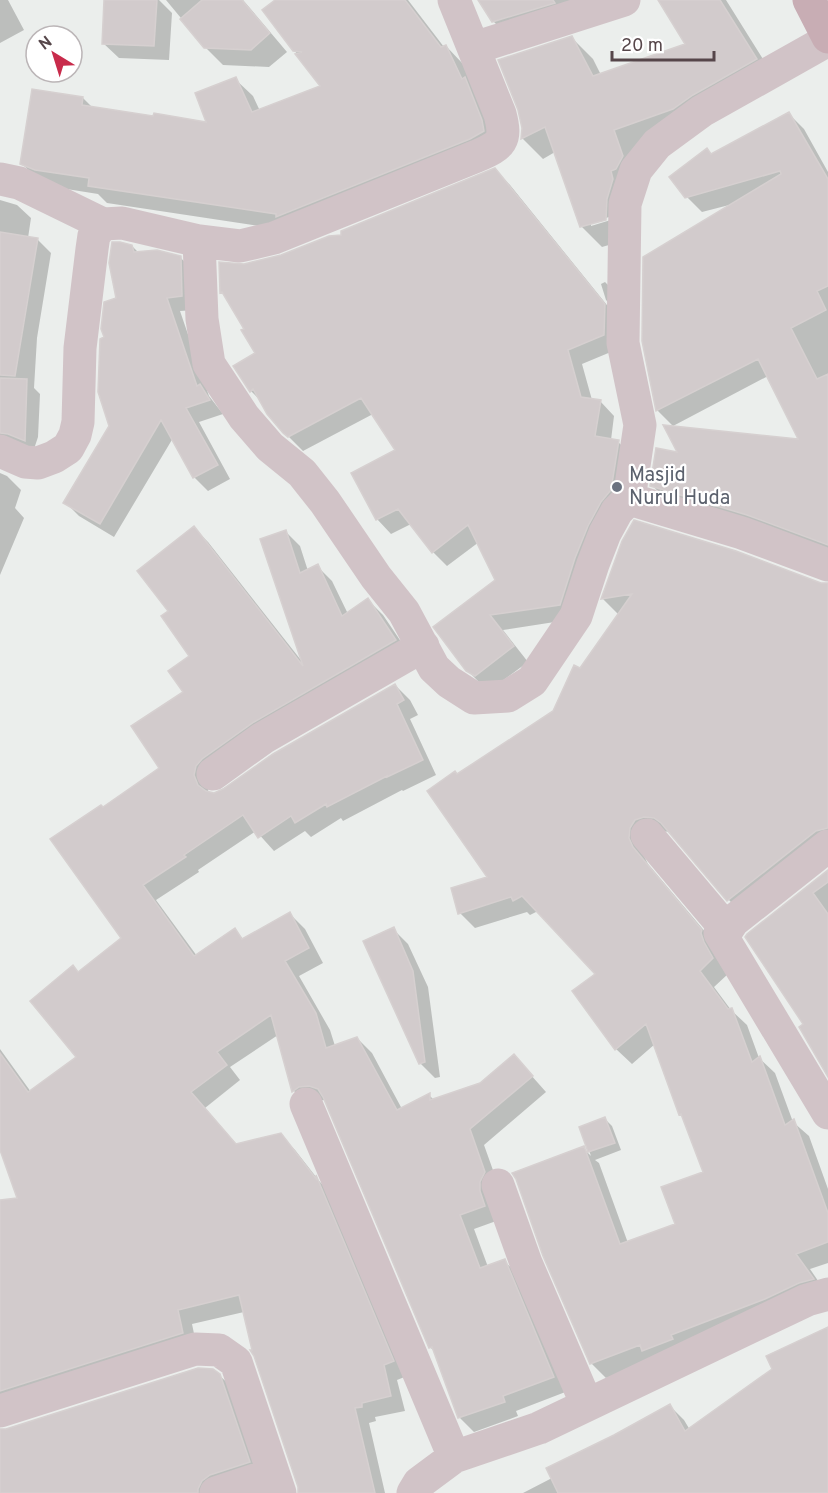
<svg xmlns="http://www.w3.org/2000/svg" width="828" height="1493" viewBox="0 0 828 1493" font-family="Overpass,sans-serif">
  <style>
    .shadow { fill: #0003; fill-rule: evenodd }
    .building { fill: #d2cbcc; stroke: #d6d0d0; stroke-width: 1.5 }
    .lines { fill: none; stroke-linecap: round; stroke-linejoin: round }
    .minor { stroke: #d1c3c7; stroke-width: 33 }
    .major { stroke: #c8adb4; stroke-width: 33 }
    .worship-dot { fill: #6b7280; stroke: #fff; stroke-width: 2 }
    .labels { text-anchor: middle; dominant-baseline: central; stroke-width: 4.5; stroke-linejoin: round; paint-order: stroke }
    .worship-label { font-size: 20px; fill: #5b616d; stroke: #fff; text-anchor: start }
  </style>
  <rect width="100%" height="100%" fill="#ebeeec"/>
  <path class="shadow" d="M0 0H8L24 30 0 43Z
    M106 0H159L172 13 169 60 119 58 103 43Z
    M166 0H243L287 52 269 67 223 65 205 47Z
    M278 0H408L444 47 446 46 463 64 499 139 292 231 107 203 98 194 54 187 40 181 22 164 83 98 93 108 209 123 235 79 253 96 260 111 322 87 294 50Z
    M480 0H578L514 42 494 22Z
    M660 0H726L776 80 634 150 626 240 602 247 581 226 555 152 543 159 522 138 523 128 572 38 593 59 601 75 688 45ZM613 216 614 219 591 226V222Z
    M789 114 804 129 828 172V554L667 501 652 485 680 454 800 440 768 376 673 426 658 411 643 341 733 204 702 212 687 197 712 156Z
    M495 170 510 185 619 320 618 349 582 364 592 400 600 401 614 416 611 440 618 442 633 456 574 619 503 630 528 662 490 690 482 685 467 670 497 581 479 542 447 566 433 552 411 524 391 534 377 519 397 451 373 414 303 451 284 432 261 401 251 391 257 353 246 329 227 298 221 292 244 266 281 257 343 236Z
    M0 200 17 205 31 218 28 238 38 240 51 253 37 338 34 388 40 394 38 437 33 452 0 453Z
    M132 246 139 253 180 257 194 272 196 310 180 311 209 396 223 414 199 422 230 479 208 491 194 477 173 438 114 537 79 516 65 502 110 426 106 338Z
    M605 282 620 297 619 313 606 300 601 284Z
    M0 473 7 476 21 490 15 508 24 518 0 575Z
    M194 528 208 542 304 664 285 531 300 546 308 571 317 566 332 581 348 614 368 600 383 615 410 655 210 781 208 791 209 793 214 794 395 685 410 700 418 715 410 719 436 775 403 791 402 790 343 821 341 818 311 837 305 831 274 851 256 831 198 870 199 872 156 900 197 956 235 930 244 940 290 914 305 929 323 963 299 976 330 1030 335 1046 357 1038 372 1053 402 1109 429 1095 435 1101 481 1084 514 1056 546 1092 484 1145 499 1187V1220L474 1229 488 1267 504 1261 519 1275 568 1391 516 1411 518 1416 474 1432 460 1418 436 1353 430 1347 325 1100 314 1101 308 1105 294 1091 278 1035 230 1067 240 1080 205 1108 237 1145 280 1135 295 1150 320 1182 330 1192 407 1376 397 1380 405 1411 375 1417 376 1421 369 1423 385 1493H323L253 1351 244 1312 192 1324 197 1348 0 1414V1224L25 1218 0 1145V1049L31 1092 78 1057V973L123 938 103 809 161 769 185 692 191 657 170 612Z
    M623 542 828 589V849L744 916 729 900 671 832 660 831 643 854 648 864 717 946 728 974 714 987 731 1010 747 1025 759 1058 775 1073 793 1122 809 1136 828 1189V1263L810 1269 827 1294 606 1378 591 1363 583 1148 591 1156 581 1128 605 1119 612 1126 621 1150 595 1160 599 1163 628 1243 677 1225 705 1173 685 1119 680 1114 655 1044 632 1064 616 1049 597 974 538 911 530 915 527 912 475 928 460 913 489 878 457 776 554 712 618 614 603 599Z
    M828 872V1074L805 1024 746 937Z
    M393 929 408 944 428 987 440 1077 435 1078 420 1063Z
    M828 1329V1493H523L552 1478 615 1436 670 1406 684 1420 690 1430Z
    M219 1375 235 1390 264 1477 220 1493H0V1431Z"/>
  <path class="building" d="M104 0H157L154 46 102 44Z
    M202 0H242L270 33 251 50 204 48 180 19Z
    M275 0H405L441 47 446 45 462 79 465 77 482 120 484 131 470 139 276 217V214L88 186 89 178 35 170 20 164 32 89 83 97 82 105 153 116 154 113 206 122 195 93 236 77 252 112 320 86 295 54 302 52 293 51 262 10Z
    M478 0H553L555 3 492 22Z
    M658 0H720L757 59 693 95 673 109 614 130 623 156 616 169 611 171 613 179 607 199 606 220 580 227 545 127 521 139 522 128 518 110 498 60 572 36 593 76 685 44Z
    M789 112 828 179V286L817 291 826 310 791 328 817 379 828 374V545L747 515 650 486 656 448 677 452 663 425 798 439 758 359 656 411 642 341 643 257 781 174 780 171 685 198 669 177 707 148 711 154Z
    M495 168 605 304 604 335 568 350 581 397 601 400 595 436 619 440 611 490 601 502 588 526 575 558 560 605 490 615 514 646 475 676 466 671 433 627 495 580 468 525 432 553 398 509 376 520 351 473 395 450 361 398 288 437 283 433 267 414 253 389 250 392 233 366 255 353 241 330 244 329 222 292 220 293 219 262 244 264 281 255 329 236 341 235V231Z
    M0 232 38 238 15 376 0 375Z
    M112 242H120L132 245 134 252 157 250 181 256 182 296 167 298 197 386 200 384 210 400 186 408 218 465 193 478 161 420 100 524 63 503 109 426 98 392 100 339 104 337 101 329 104 302 116 298 109 263Z
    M0 378 27 379 25 441 8 434 0 433Z
    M634 520 736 551 821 583H828V828L816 831 727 901 661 823 654 818 644 817 635 820 630 828 629 838 633 847 702 930 701 933 704 942 713 958 700 971 728 1009 732 1008 752 1062 760 1056 785 1125 794 1119 828 1213V1242L796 1254 814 1279 799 1283 765 1299 671 1335 673 1339 642 1351 640 1345 590 1364 543 1256 516 1179 512 1173 584 1146 620 1244 675 1224 661 1187 703 1172 684 1122 681 1114 679 1115 646 1024 615 1050 572 991 595 974 522 896 513 901 511 897 458 914 451 888 487 877 427 791 455 771 457 774 553 711 574 665 580 668 632 594 601 599 622 541Z
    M194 526 303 666 260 539 286 530 300 573 318 564 342 616 368 598 396 640 254 722 202 759 196 766 194 775 198 785 206 791 214 793 223 789 273 754 395 684 404 700 397 704 423 760 387 777V776L327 807 326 804 295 823 291 816 258 838 243 815 184 855 186 857 143 885 194 956 235 928 242 939 290 912 309 948 285 961 316 1013 326 1048 357 1037 397 1110 430 1093V1100L480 1083 514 1054 533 1076 470 1129 485 1172 480 1182V1191L485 1206 460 1215 480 1268 505 1259 554 1377 503 1396 505 1402 458 1418 432 1347 429 1348 323 1097 318 1089 309 1086 299 1087 292 1092 271 1015 217 1052 227 1065 191 1092 236 1144 281 1133 317 1180 316 1175 394 1361 384 1365 391 1396 362 1403V1407L355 1408 375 1493H298V1487L254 1356 250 1350H252L239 1295 178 1310 183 1333 0 1391V1200L17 1198 0 1150V1053L28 1092 76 1057 30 1001 73 965 78 972 121 938 50 839 101 805 103 807 159 768 131 726 183 692 168 671 189 656 161 616 168 611 137 571Z
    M828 870V882L813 893 828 914V1077L799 1027 803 1024 745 937 747 934Z
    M394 927 413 971 425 1062 419 1064 363 941Z
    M605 1117 615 1143 588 1152 579 1127Z
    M828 1327V1493H558L546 1468 614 1435 670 1404 685 1431 772 1369 766 1356Z
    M198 1368 213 1369 220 1374 250 1462 210 1475 202 1481 198 1489V1493H0V1429H6Z"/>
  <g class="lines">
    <path class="minor" d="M474 48 624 0
      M0 179 19 183 103 224
      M199 241 240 246 274 238 477 156C502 145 507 141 500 114L454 0
      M0 451 25 462 38 463 54 457 68 448 75 435 78 422 80 348 92 249 94 235 103 224 122 223 199 241 202 319 209 364 244 417 270 447 302 473 325 502 376 577 404 612 434 668 449 682 474 698 508 696 532 681 576 616 593 564 605 533 617 511 629 499 640 425 623 343 625 204 636 170 657 144 702 111 828 40
      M629 499 742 533 828 565
      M213 774 263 738 423 646
      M647 835 727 930
      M828 846 733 921 727 930 720 933 828 1113
      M306 1104 454 1457
      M498 1185 526 1263 587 1405
      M0 1411 195 1349 219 1350 236 1362 280 1493
      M216 1493 273 1474
      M413 1493 419 1483 454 1457 539 1428 807 1300 828 1294"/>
    <path class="major" d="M809 0 828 37"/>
  </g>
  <circle class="worship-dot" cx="617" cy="487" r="6"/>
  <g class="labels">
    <g class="worship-label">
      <text x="629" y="476">Masjid<tspan x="629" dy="23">Nurul Huda</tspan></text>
    </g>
  </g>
  <g transform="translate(54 54) rotate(322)"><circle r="28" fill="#ffffff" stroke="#bbb5b7" stroke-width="1.5"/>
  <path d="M0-4.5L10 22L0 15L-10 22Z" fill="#c82b4b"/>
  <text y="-9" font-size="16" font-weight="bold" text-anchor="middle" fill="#56464a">N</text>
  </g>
  <path d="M612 51v9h102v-9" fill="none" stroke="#56464a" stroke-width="3"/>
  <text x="621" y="51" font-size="18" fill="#56464a" stroke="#ffffff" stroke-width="4.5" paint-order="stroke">20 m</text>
</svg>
